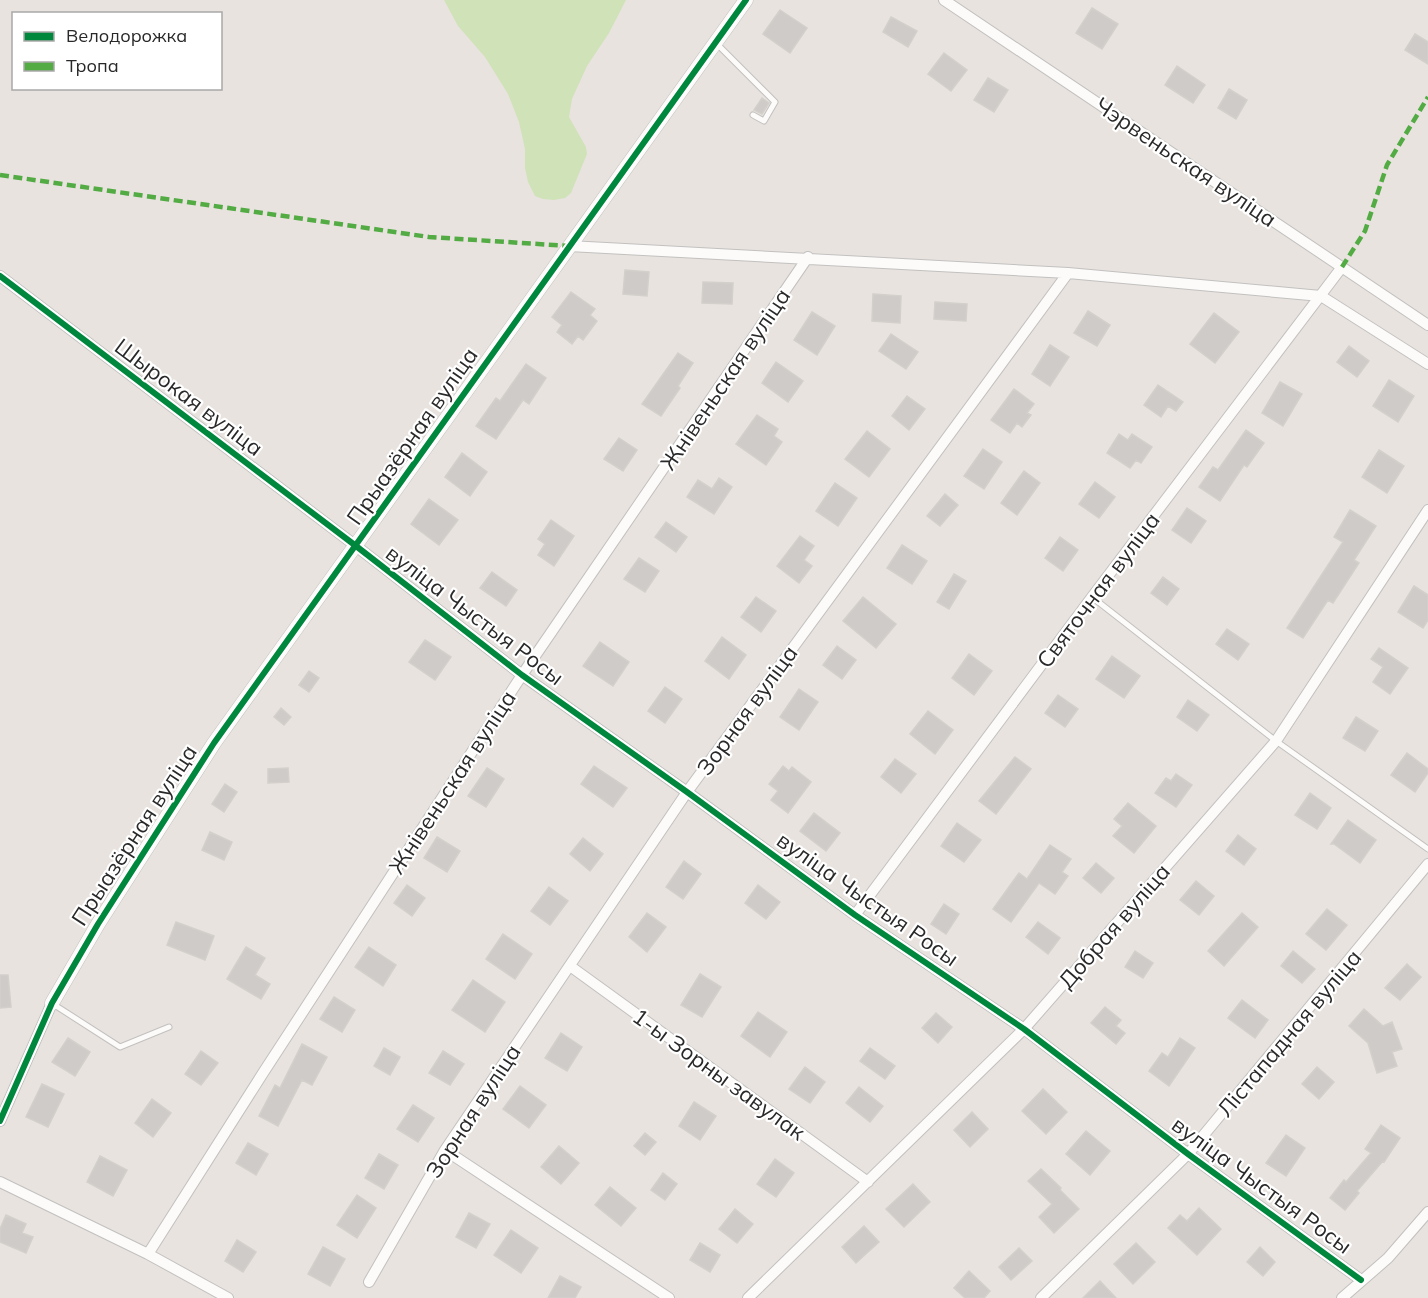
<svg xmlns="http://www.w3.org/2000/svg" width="1428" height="1298" viewBox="0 0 1428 1298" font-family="Mulish,sans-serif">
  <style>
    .green { fill: #d0e2b8 }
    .building { fill: #cfcbc8; stroke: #d3cfcb; stroke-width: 1.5 }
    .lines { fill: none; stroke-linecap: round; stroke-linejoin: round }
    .service-casing { stroke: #c2c1c0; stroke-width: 7 }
    .minor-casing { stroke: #c2c1c0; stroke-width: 12 }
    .tertiary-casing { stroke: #c2c1c0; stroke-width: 15 }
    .service { stroke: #fcfbfa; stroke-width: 5 }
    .minor { stroke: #fcfbfa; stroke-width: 10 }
    .tertiary { stroke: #fcfbfa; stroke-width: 14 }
    .quiet { stroke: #53ab44; stroke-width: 4.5; stroke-dasharray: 9 4.5; stroke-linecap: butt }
    .cycleway-casing { stroke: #fff; stroke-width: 10 }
    .cycleway { stroke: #00873e; stroke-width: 6 }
    .labels { text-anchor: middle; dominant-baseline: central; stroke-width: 4.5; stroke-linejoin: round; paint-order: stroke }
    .street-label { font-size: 22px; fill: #292929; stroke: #fff }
  </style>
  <rect width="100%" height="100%" fill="#e8e3de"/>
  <path class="green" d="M444 0H626L609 33 587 66 572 99 569 117 586 147 587 154 571 193 565 198 554 200 543 199 535 196 528 182 525 168V149L519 122 508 94 485 57 458 26Z"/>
  <path class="building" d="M1092 8 1118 24 1102 49 1076 33Z
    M780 10 807 28 790 53 763 34Z
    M891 17 917 31 908 47 883 32Z
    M1415 34 1428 42V64L1405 50Z
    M944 53 967 70 951 91 928 74Z
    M1177 66 1205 85 1193 103 1165 85Z
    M988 78 1008 90 994 112 974 100Z
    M1229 89 1247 100 1236 119 1218 108Z
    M762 98 769 103 762 114 754 110Z
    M625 270 649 272 647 296 623 294Z
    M703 282 733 283 732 304 702 303Z
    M571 292 595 309 590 315 597 321 583 340 578 336 572 344 557 332 562 325 552 317Z
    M873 294 901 296 900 323 872 321Z
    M935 302 967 304 966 321 934 319Z
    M1088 311 1110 325 1097 346 1074 333Z
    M812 312 835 326 817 355 794 340Z
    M1214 313 1239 332 1215 363 1190 344Z
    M891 334 918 352 906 369 879 351Z
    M1050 345 1069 357 1050 386 1032 374Z
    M1349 346 1369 361 1357 377 1337 362Z
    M678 353 693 363 678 386 680 388 661 416 642 404Z
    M776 362 803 381 788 402 762 383Z
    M526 364 546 378 529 404 523 400 496 439 476 426 496 398 500 401Z
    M1389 380 1414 396 1398 422 1373 406Z
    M1280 382 1302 394 1283 426 1262 413Z
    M1158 385 1183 402 1176 411 1168 406 1161 417 1144 405Z
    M1014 389 1034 404 1027 413 1031 415 1022 427 1017 423 1010 433 991 420Z
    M907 396 925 409 909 430 892 416Z
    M757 415 778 429 774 436 782 442 766 465 736 444Z
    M1246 430 1264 443 1247 467 1244 465 1220 501 1199 487 1213 467 1218 470Z
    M867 431 890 449 869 477 845 459Z
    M1119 434 1128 440 1132 434 1152 447 1141 463 1136 460 1130 468 1107 453Z
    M619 438 637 450 623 471 604 459Z
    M983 449 1002 462 984 489 964 476Z
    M1379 450 1404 466 1387 493 1362 477Z
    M462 453 487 472 470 496 445 477Z
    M1024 471 1040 483 1017 515 1001 503Z
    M719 478 732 487 714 514 687 497 698 480 712 489Z
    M1095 482 1115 497 1099 518 1079 504Z
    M835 483 857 498 838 526 816 511Z
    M945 494 958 505 940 526 927 516Z
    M429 499 458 520 439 545 411 524Z
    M1187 508 1206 521 1191 543 1172 530Z
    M1350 510 1376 526 1354 560 1359 563 1333 603 1328 600 1303 638 1287 628 1343 542 1334 537Z
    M551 520 574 536 554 566 538 555 545 544 538 539Z
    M666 522 687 537 676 552 655 537Z
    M800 536 814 546 804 560 812 566 799 583 777 566Z
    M1060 537 1078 550 1063 571 1045 558Z
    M902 545 927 561 912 584 887 568Z
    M639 558 659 571 645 592 624 579Z
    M492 572 517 590 506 606 480 588Z
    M954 574 966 581 949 609 937 602Z
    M1163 577 1179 589 1167 605 1151 593Z
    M1414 586 1428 595V620L1423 628 1398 612Z
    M756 597 776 611 761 632 741 617Z
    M863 597 896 624 876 648 843 621Z
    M1227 629 1249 644 1238 660 1216 644Z
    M722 637 746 655 729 679 705 661Z
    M425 640 451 657 435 680 409 662Z
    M600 642 629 662 613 686 583 666Z
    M837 646 856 660 842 679 823 665Z
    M1379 648 1408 668 1390 694 1373 682 1383 667 1371 659Z
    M969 654 992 671 974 695 952 678Z
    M1112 656 1140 676 1124 698 1096 679Z
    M309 671 319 678 309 692 299 685Z
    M665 687 682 699 665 723 648 711Z
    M799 689 818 702 799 730 780 717Z
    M1058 695 1078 709 1065 727 1045 713Z
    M1188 700 1209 715 1197 731 1177 717Z
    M281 708 291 717 284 725 274 717Z
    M928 711 953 730 935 754 910 734Z
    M1356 717 1378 731 1365 751 1343 738Z
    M1407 753 1428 769V773L1415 792 1391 775Z
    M1015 757 1031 769 996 814 979 801Z
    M895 759 916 774 901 793 881 777Z
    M594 766 627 788 613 807 581 784Z
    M783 766 789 771 792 767 811 782 788 813 771 800 778 791 769 784Z
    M288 768 289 782 268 783V769Z
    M487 768 504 779 486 807 468 796Z
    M1176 774 1192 785 1176 807 1155 793 1166 778 1171 781Z
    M225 784 237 792 224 812 212 804Z
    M1310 793 1331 808 1317 829 1295 815Z
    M1128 803 1156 826 1134 853 1113 836 1122 826 1114 819Z
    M814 813 840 833 826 851 800 831Z
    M1348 820 1376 840 1360 863 1334 844H1331Z
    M957 823 981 840 964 862 941 846Z
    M210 832 232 842 224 860 202 850Z
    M1238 835 1256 849 1244 865 1226 851Z
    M437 837 460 851 447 872 424 858Z
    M583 838 603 854 590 871 570 854Z
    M1050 845 1071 859 1062 872 1068 876 1055 894 1039 883 1011 922 993 909 1019 873 1027 879Z
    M684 861 701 874 683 899 666 887Z
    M1096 863 1114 878 1101 893 1083 878Z
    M1196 881 1214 896 1199 915 1180 900Z
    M407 885 425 898 412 916 394 903Z
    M758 885 780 902 766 919 745 903Z
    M549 887 568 901 550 925 531 911Z
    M944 904 959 914 946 934 931 924Z
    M1327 909 1347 925 1326 950 1306 934Z
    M647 913 666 927 647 952 629 937Z
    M1242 913 1258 927 1224 966 1208 951Z
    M176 922 214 936 205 960 167 945Z
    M1038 922 1060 938 1048 954 1026 937Z
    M503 934 532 954 515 979 486 959Z
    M246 947 265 958 255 975 270 984 261 999 227 979Z
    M369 947 396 965 383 986 355 967Z
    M1135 951 1153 963 1143 978 1125 967Z
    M1293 951 1315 969 1302 983 1281 966Z
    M1407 964 1421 977 1400 1000 1385 988Z
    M700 974 721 987 702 1017 681 1005Z
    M0 975H8L11 1007 0 1008Z
    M473 980 505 1002 485 1032 452 1010Z
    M334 997 355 1010 342 1032 320 1019Z
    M1242 1000 1268 1020 1255 1038 1228 1018Z
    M1105 1007 1121 1020 1116 1026 1125 1033 1116 1044 1091 1023Z
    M1364 1009 1383 1026 1392 1022 1402 1049 1392 1052 1397 1066 1377 1073 1368 1043 1349 1026Z
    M758 1012 787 1032 770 1057 741 1036Z
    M936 1013 952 1027 938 1043 922 1028Z
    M561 1033 582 1047 567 1071 545 1058Z
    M68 1038 90 1052 75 1076 52 1062Z
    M1180 1038 1195 1048 1169 1086 1149 1071 1162 1053 1168 1057Z
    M302 1044 327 1057 312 1085 302 1080 278 1126 259 1116 275 1085 280 1088Z
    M384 1048 400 1057 390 1075 374 1066Z
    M870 1048 895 1066 885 1079 860 1061Z
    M201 1051 218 1063 201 1085 185 1074Z
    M443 1051 464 1064 450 1085 429 1073Z
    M805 1067 825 1082 810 1103 789 1089Z
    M1317 1067 1334 1082 1319 1099 1302 1084Z
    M42 1084 64 1094 48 1127 26 1117Z
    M520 1086 546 1105 529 1128 503 1109Z
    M859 1087 883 1106 870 1122 846 1103Z
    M1043 1089 1067 1112 1046 1134 1022 1111Z
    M152 1099 171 1113 153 1137 135 1123Z
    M694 1102 716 1116 700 1140 679 1126Z
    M413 1105 434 1118 418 1142 397 1129Z
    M972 1112 988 1129 970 1147 954 1130Z
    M1381 1125 1400 1138 1384 1162 1383 1161 1357 1191 1359 1193 1345 1210 1330 1198 1344 1180 1346 1182 1371 1153 1365 1149Z
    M1086 1131 1110 1151 1090 1175 1066 1154Z
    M645 1133 656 1142 645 1155 634 1146Z
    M1286 1135 1305 1148 1286 1176 1266 1163Z
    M248 1143 268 1154 256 1175 236 1163Z
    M559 1146 579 1163 561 1184 541 1167Z
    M379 1154 398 1165 384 1189 365 1178Z
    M100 1156 127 1170 113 1196 87 1182Z
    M775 1159 794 1173 776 1197 757 1184Z
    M1041 1169 1061 1188 1060 1190 1079 1209 1054 1233 1039 1217 1052 1204 1028 1181Z
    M663 1173 677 1184 665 1200 651 1190Z
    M913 1184 930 1202 904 1227 886 1209Z
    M610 1187 636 1208 621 1226 595 1205Z
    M357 1195 376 1208 357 1238 337 1225Z
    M1199 1208 1221 1229 1197 1255 1168 1228 1180 1215 1187 1221Z
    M735 1209 753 1224 737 1243 719 1229Z
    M469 1213 490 1224 476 1248 456 1237Z
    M6 1215 26 1224 22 1233 33 1237 26 1253 0 1242V1229Z
    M864 1226 879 1242 856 1263 842 1247Z
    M511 1230 538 1248 521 1273 494 1255Z
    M237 1240 256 1252 243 1272 225 1261Z
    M700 1243 720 1255 710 1272 690 1260Z
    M1136 1243 1155 1262 1133 1284 1114 1264Z
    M323 1247 345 1259 330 1286 308 1274Z
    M1260 1247 1275 1262 1263 1276 1247 1262Z
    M1019 1248 1032 1261 1011 1280 999 1267Z
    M969 1271 990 1291 984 1298H965L954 1288Z
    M560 1276 581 1287 575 1298H548Z
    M1100 1281 1116 1298H1083Z"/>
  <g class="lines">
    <g class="service-casing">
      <path id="service" d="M716 43 775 102 764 121 753 115
        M1092 597 1276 741 1428 849
        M53 1004 120 1047 169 1027"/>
    </g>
    <g class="minor-casing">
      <path id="minor" d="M944 0 1428 325
        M569 246 1068 273 1321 296 1428 364
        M0 276 356 546 522 675 687 792 855 915 1024 1029 1188 1154 1361 1280
        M855 915 1092 597 1342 267
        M570 966 868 1182
        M0 1121 52 1003
        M445 1150 669 1298
        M0 1182 148 1254 228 1298
        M148 1254 263 1073 522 675 808 257
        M369 1282 445 1150 687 792 1068 273
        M748 1298 1024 1029 1276 741 1428 510
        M1041 1298 1188 1154 1428 864
        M1342 1298 1388 1258 1428 1212"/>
    </g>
    <g class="tertiary-casing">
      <path id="tertiary" d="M52 1003 98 924 214 743 746 0"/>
    </g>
    <use href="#service" class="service"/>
    <use href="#minor" class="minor"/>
    <use href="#tertiary" class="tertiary"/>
    <path class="quiet" d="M0 175 429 237 569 246
      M1342 267 1365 231 1387 165 1428 97"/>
    <g class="cycleway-casing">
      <path id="cycleway" d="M0 276 356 546 522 675 687 792 855 915 1024 1029 1188 1154 1361 1280
        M0 1121 52 1003 98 924 214 743 746 0"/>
    </g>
    <use href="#cycleway" class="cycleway"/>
  </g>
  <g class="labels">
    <g class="street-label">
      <text transform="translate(1186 162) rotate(34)">Чэрвеньская вуліца</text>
      <text transform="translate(725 379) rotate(-56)">Жнівеньская вуліца</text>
      <text transform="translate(189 397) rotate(37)">Шырокая вуліца</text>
      <text transform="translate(412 436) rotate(-55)">Прыазёрная вуліца</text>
      <text transform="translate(1098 590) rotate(-53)">Святочная вуліца</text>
      <text transform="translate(475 615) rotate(37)">вуліца Чыстыя Росы</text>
      <text transform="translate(747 710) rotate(-54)">Зорная вуліца</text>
      <text transform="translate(452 782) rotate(-57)">Жнівеньская вуліца</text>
      <text transform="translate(134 835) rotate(-57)">Прыазёрная вуліца</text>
      <text transform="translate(868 899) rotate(35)">вуліца Чыстыя Росы</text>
      <text transform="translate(1114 926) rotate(-49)">Добрая вуліца</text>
      <text transform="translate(1289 1033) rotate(-50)">Лістападная вуліца</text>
      <text transform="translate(719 1074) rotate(36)">1-ы Зорны завулак</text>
      <text transform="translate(473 1111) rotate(-57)">Зорная вуліца</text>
      <text transform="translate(1262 1185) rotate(36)">вуліца Чыстыя Росы</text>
    </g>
  </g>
  <rect x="12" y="12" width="210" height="78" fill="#ffffff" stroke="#a9a9a9" stroke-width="1.5"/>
  <rect x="24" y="32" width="30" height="9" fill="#00873e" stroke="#a9a9a9" stroke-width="1.5"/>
  <text x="66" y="42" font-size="18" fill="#292929">Велодорожка</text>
  <rect x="24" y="62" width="30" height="9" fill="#53ab44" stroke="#a9a9a9" stroke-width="1.5"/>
  <text x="66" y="72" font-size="18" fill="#292929">Тропа</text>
</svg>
